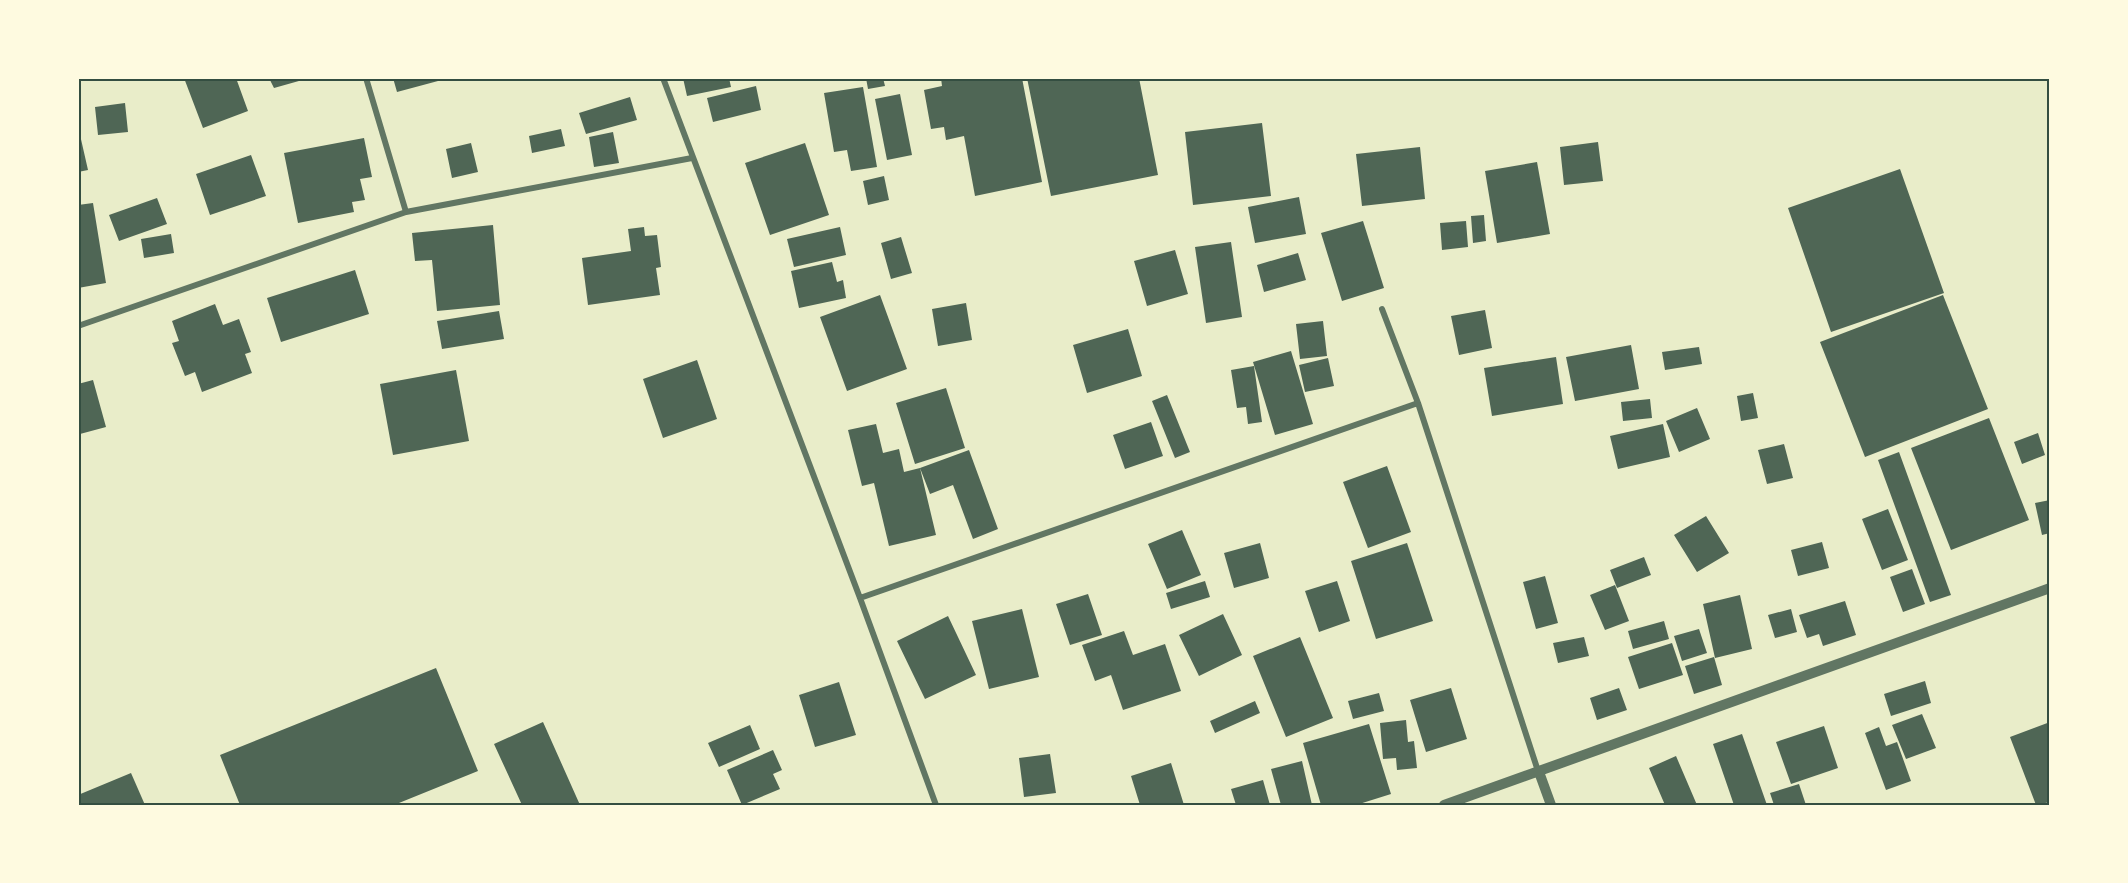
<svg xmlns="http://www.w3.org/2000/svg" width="2128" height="883" viewBox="0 0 2128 883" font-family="Helvetica,sans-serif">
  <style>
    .building { fill: #4f6655 }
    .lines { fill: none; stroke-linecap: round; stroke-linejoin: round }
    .minor { stroke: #617663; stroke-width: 6 }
    .tertiary { stroke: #617663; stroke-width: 10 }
    .neatline { fill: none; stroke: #344e41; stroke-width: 2 }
  </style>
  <rect width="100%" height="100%" fill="#e9edc9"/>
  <path class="building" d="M184 78H236L248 111 203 128Z
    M269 78H306V79L274 88Z
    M393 78H437L438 81 397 92Z
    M683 78H729L731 87 687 96Z
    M866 78H883L885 86 868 89Z
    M941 78H1022L1042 182 975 196 964 136 946 140 944 127 931 129 924 90 942 86Z
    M1027 78H1139L1158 175 1051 196Z
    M756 86 761 110 713 122 707 98Z
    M863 87 877 167 851 171 847 150 834 152 824 93Z
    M900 94 912 155 887 160 875 99Z
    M630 97 637 120 586 134 579 113Z
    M125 103 128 132 98 135 95 107Z
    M1262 123 1271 196 1193 205 1185 132Z
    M78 126 88 170 78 172Z
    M561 129 565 146 532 153 529 136Z
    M613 132 619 163 594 167 589 137Z
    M364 138 372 177 360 179 365 200 352 202 354 212 298 223 284 153Z
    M1598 142 1603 181 1564 185 1560 147Z
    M471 143 478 172 452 178 446 149Z
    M805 143 829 215 770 235 745 163Z
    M1420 147 1425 199 1362 206 1356 154Z
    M251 155 266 196 210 215 196 174Z
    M1537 162 1550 234 1497 243 1485 171Z
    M1900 169 1944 293 1831 332 1788 208Z
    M884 176 889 200 868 205 863 181Z
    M1299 197 1306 234 1255 243 1248 207Z
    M157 198 167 224 119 241 109 215Z
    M93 203 106 283 78 288V205Z
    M1484 215 1486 241 1473 243 1471 216Z
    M1363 221 1384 288 1342 301 1321 233Z
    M1466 221 1468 247 1442 250 1440 223Z
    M493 225 500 305 437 311 432 260 415 261 412 233Z
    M644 227 645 236 657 235 661 267 656 268 660 295 588 305 582 258 631 251 628 229Z
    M840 227 846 255 794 267 787 239Z
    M171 234 174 253 144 258 141 239Z
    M901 237 912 273 891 279 881 243Z
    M1231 242 1242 317 1206 323 1195 247Z
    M1175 250 1188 294 1147 306 1134 261Z
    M1298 253 1306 280 1264 292 1257 265Z
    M832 262 837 282 843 280 846 298 799 308 791 271Z
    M355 270 369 314 281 342 267 298Z
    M880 295 907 369 847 391 820 317Z
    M1943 295 1988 409 1865 457 1820 342Z
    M966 303 972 340 938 346 932 309Z
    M215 304 223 325 239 319 251 352 245 354 252 373 202 392 195 372 185 376 172 343 179 341 172 321Z
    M1485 310 1492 348 1459 355 1451 316Z
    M499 311 504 339 442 349 437 321Z
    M1323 321 1327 356 1300 359 1296 324Z
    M1128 329 1142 376 1087 393 1073 345Z
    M1631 345 1639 389 1575 401 1566 357Z
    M1699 347 1702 364 1665 370 1662 352Z
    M1291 351 1313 424 1275 435 1253 362Z
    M1556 357 1563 404 1492 416 1484 368Z
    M1328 358 1334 386 1305 392 1299 365Z
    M697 360 717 419 663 438 643 379Z
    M1254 366 1262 422 1248 424 1246 407 1237 408 1231 370Z
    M456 370 469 441 393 455 380 384Z
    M93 380 106 427 80 434 78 384Z
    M946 388 965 448 915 464 896 403Z
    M1753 393 1758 418 1741 421 1737 396Z
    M1167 395 1190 452 1175 458 1152 401Z
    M1650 399 1652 418 1623 421 1621 402Z
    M1697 408 1710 439 1679 452 1666 421Z
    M1989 418 2029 520 1951 550 1911 448Z
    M1151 422 1163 456 1125 469 1113 435Z
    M876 424 883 453 899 449 904 472 920 468 936 535 889 546 874 483 862 486 848 430Z
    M1663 424 1670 457 1618 469 1610 436Z
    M2038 433 2045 455 2022 464 2014 442Z
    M1784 444 1793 478 1767 484 1758 450Z
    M969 450 998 529 973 539 953 485 930 494 920 468Z
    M1899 452 1951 595 1930 602 1878 460Z
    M1387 466 1411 532 1368 548 1343 482Z
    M2050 500V533L2042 535 2035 503Z
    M1888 509 1908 560 1882 570 1862 519Z
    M1706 516 1729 553 1697 572 1674 535Z
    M1182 530 1201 575 1167 589 1148 544Z
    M1822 542 1829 568 1798 576 1791 550Z
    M1260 543 1269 578 1234 588 1224 553Z
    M1407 543 1433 621 1376 639 1351 561Z
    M1644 557 1651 575 1617 588 1610 570Z
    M1912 569 1925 604 1903 612 1890 577Z
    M1545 576 1558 623 1536 629 1523 582Z
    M1205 581 1210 597 1171 609 1166 593Z
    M1337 581 1350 621 1319 632 1305 591Z
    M1615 585 1629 621 1605 630 1590 595Z
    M1088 594 1102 635 1070 645 1056 604Z
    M1740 595 1752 649 1715 658 1703 604Z
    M1845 601 1856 635 1823 646 1819 634 1807 638 1799 615Z
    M1022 609 1039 677 989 689 972 621Z
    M1791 609 1797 632 1775 638 1768 615Z
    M1223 614 1242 655 1199 676 1179 635Z
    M948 616 976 675 925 699 897 641Z
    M1664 621 1669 639 1633 649 1628 631Z
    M1699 629 1707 653 1682 661 1674 636Z
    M1124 631 1133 655 1165 644 1181 691 1123 710 1111 675 1095 681 1082 645Z
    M1300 637 1333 718 1286 737 1253 656Z
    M1584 637 1589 656 1558 663 1553 643Z
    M1672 643 1683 675 1639 689 1628 657Z
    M1714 657 1722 685 1694 694 1685 666Z
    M436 668 478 771 394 805H240L220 755Z
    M1925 681 1931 703 1891 716 1884 694Z
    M839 682 856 735 815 747 799 695Z
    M1451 688 1467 739 1426 752 1410 700Z
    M1619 688 1627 710 1597 720 1590 698Z
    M1379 693 1384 711 1353 719 1348 701Z
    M1255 701 1260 713 1215 733 1210 721Z
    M1922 714 1936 748 1906 759 1892 725Z
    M1406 720 1408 742 1414 741 1417 768 1397 770 1396 758 1383 759 1380 723Z
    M543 722 580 805H522L494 744Z
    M2050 722V802L2036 805 2010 737Z
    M1369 724 1391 794 1356 805H1321L1303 743Z
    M750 725 760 749 719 767 708 743Z
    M1824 726 1838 768 1791 784 1776 742Z
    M1879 727 1886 746 1897 742 1911 781 1886 790 1865 733Z
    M1742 734 1767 805H1734L1713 744Z
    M773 750 782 770 773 774 780 789 742 805 727 770Z
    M1050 754 1056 793 1024 797 1019 758Z
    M1676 756 1697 805H1665L1649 768Z
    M1302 761 1312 805H1281L1271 769Z
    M1171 763 1184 805H1140L1131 776Z
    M131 773 145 805H78V795Z
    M1263 780 1270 805H1236L1231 789Z
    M1799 784 1806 805H1774L1770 793Z"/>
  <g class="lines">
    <path class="minor" d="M366 78 406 212
      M663 78 860 598 936 805
      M1382 309 1418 403 1538 771
      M78 326 406 212 692 158
      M860 598 1418 403"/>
    <path class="tertiary" d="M1539 772 1551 805
      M1444 805 2050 588"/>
  </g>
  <rect width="2128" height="883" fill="none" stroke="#fefae0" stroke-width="159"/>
  <rect x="80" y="80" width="1968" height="724" class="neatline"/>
</svg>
